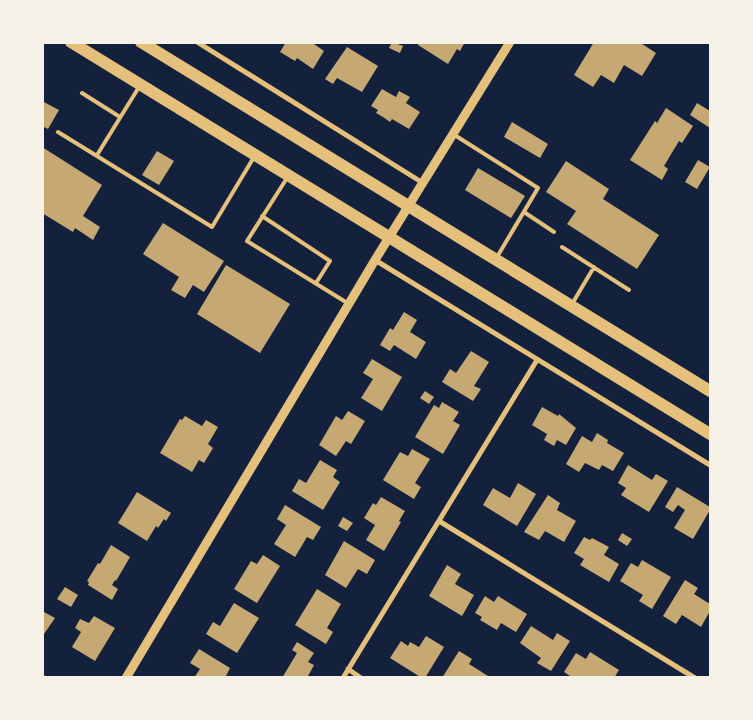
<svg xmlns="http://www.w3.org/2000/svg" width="753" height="720" viewBox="0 0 753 720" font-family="'Varela Round',sans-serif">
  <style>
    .building { fill: #c6a872 }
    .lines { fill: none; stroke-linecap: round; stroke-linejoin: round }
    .service { stroke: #e5c07b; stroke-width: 4 }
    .minor { stroke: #e5c07b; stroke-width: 5 }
    .tertiary { stroke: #e5c07b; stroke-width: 9 }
    .primary { stroke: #e5c07b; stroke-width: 12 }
  </style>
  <rect width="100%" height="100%" fill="#14213d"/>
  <path class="building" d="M286 42H311L324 51 313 69 297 58 295 61 280 52Z
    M392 42 403 46 400 53 389 48Z
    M420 42H465L460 51 457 49 448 64 418 45Z
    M594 42H639L656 53 642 76 624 65 614 83 601 75 593 87 574 75Z
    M347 47 378 66 362 92 337 78 333 84 325 79Z
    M382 89 396 97 399 91 410 97 406 103 420 112 409 129 392 119 390 122 383 117 376 113 378 110 371 106Z
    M42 101 59 110 48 129 42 126Z
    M697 103 710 111V128L690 115Z
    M666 108 693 126 682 143 679 141 664 166 668 169 662 180 630 160 655 121 657 123Z
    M512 122 548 144 540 158 504 137Z
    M42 147 102 185 83 216 100 227 93 240 75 228 73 232 42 213Z
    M157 151 174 161 159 185 142 175Z
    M698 160 710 167 697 189 685 182Z
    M566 161 609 189 603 199 659 235 637 269 567 224 576 211 546 192Z
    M478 168 525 196 511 218 465 190Z
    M163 223 224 261 204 292 193 285 185 298 171 290 179 277 143 254Z
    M226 265 290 304 260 353 197 314Z
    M404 312 417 320 410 332 426 342 416 359 394 345 390 351 380 345 390 328 393 330Z
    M471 351 489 362 474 386 481 389 473 401 442 382 450 369 456 373Z
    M372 359 402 377 382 411 361 398 373 379 363 373Z
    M425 391 434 397 429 404 420 398Z
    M442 402 459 412 453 421 460 425 443 454 415 437 434 405 439 408Z
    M542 407 558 416 559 414 576 428 566 445 557 440 554 446 544 440 547 434 532 425Z
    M348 411 365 421 351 444 346 441 336 456 319 445 336 416 342 420Z
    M185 416 202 426 206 420 218 427 208 444 213 448 204 463 199 460 192 472 160 453 180 419 182 420Z
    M597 433 608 440 607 443 624 453 613 471 602 465 599 470 585 463 579 472 566 464 582 436 592 442Z
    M412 449 430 459 415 483 421 487 414 499 383 480 400 452 408 456Z
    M320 460 337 470 333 477 340 482 323 510 292 491 299 479 306 483Z
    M628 465 652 480 656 474 668 481 649 512 621 495 626 488 618 483Z
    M518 483 536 494 517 526 483 505 493 488 510 498Z
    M677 487 710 507V510L693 539 674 528 685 510 678 505 673 512 665 507Z
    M137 492 171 513 166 521 164 519 158 528 156 526 147 541 118 523Z
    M548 495 560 503 557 510 576 521 564 542 545 531 539 540 524 532Z
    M381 497 405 511 399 521 401 522 384 551 366 540 375 525 364 518 373 503 376 505Z
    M285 505 321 527 313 540 307 537 295 557 274 544 286 525 277 519Z
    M343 517 353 523 347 531 338 526Z
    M622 533 632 539 627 546 618 540Z
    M584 537 590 540 592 538 609 547 604 555 619 564 609 582 580 565 584 559 574 553Z
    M344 541 375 560 367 574 358 569 346 588 325 575Z
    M111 545 130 557 116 581 115 580 112 585 118 589 112 600 88 585 89 582 87 581 98 563 100 564Z
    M263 555 280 566 257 603 234 589 251 561 257 564Z
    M642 560 671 577 652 609 639 601 643 595 620 581 631 563 638 567Z
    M447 565 461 574 455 584 474 595 462 616 429 596Z
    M685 580 698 588 694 594 710 604V611L701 627 682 615 676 624 663 616Z
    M65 587 78 595 71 607 57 599Z
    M317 589 341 604 327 628 333 632 326 644 295 625Z
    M485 596 494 602 498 596 527 614 516 632 501 623 497 630 480 620 482 617 475 613Z
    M234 603 259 618 237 653 206 634 213 622 220 626Z
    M42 611 55 618 44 634 42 633Z
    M94 616 115 628 95 661 72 647 81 632 75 628 80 619 89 623Z
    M531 626 553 640 557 633 570 641 551 671 537 663 541 658 520 643Z
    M426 636 444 647 425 678H422L390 658 401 641 408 646 410 642 419 647Z
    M297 642 314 653 308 662 314 665 307 678H282L297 653 292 650Z
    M199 649 230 668 225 678H194L200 669 190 663Z
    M459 651 472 659 469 664 488 676 487 678H442Z
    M590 652 619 670 614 678H573L564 672 576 653 586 659Z"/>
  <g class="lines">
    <path class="service" d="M82 93 120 117
      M58 132 212 227 254 157
      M453 134 538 188 497 257
      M97 155 139 87
      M287 178 247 241 349 304
      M524 212 554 232
      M262 216 330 261 316 283
      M562 247 629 290
      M572 304 594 267"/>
    <path class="minor" d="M197 42 423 183
      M375 260 710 465
      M439 521 695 678
      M348 669 361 678
      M42 677 44 678
      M343 678 537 360"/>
    <path class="tertiary" d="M126 678 375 260 510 42"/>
    <path class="primary" d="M71 42 710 434
      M141 42 710 391"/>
  </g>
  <rect width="753" height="720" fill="none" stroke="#f6f1e7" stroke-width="88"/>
</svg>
